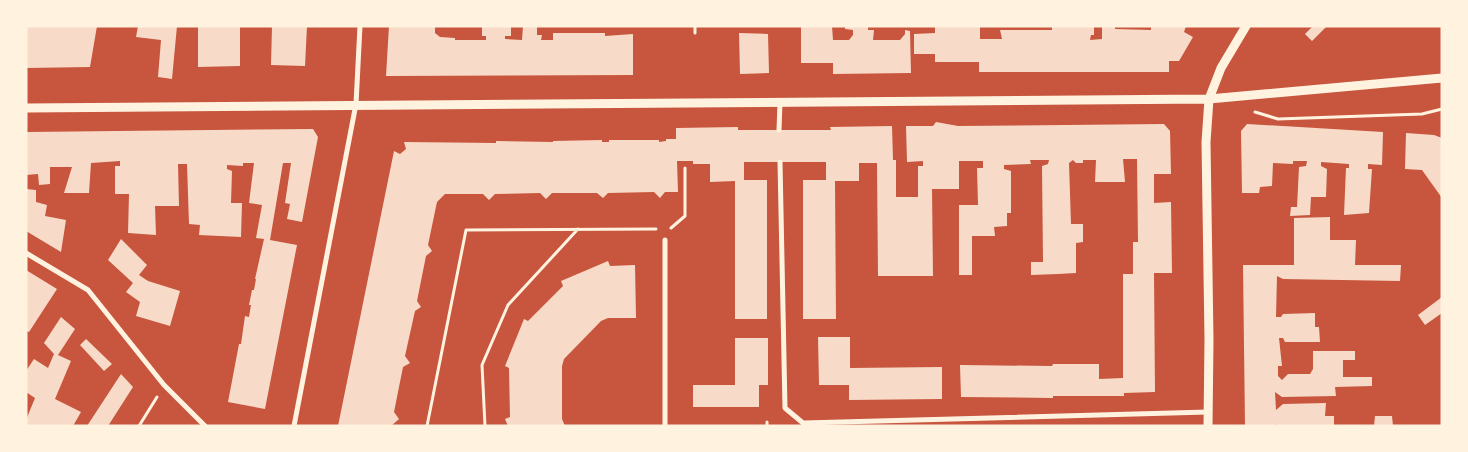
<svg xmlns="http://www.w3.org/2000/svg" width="1468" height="452" viewBox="0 0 1468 452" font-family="'PT Sans',sans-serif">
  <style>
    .building { fill: #f7dbc8 }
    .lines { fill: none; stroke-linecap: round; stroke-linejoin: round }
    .path { stroke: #fff3e0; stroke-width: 3 }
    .minor { stroke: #fff3e0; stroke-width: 5 }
    .tertiary { stroke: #fff3e0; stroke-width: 9 }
  </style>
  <rect width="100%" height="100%" fill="#c8553d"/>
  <path class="building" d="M26 26H97L90 67 26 68Z
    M138 26H177L172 79 158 77 161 40 136 37Z
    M198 26H240V66L198 67Z
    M272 26H307L305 66 271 65Z
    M389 26H435V33L440 37 455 38V40H486V36H482V26H511V36H505V39L522 40 523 26H537V35H542L541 40H553V33H605V36L633 34V75L386 76Z
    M801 26H832L833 40H849L853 35V30L845 29V26H868V30H874L873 40H900L905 34V30L910 31 911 73 833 74V63H801Z
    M935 26H980V39H1002L1000 30H1052V26H1094V35H1091L1090 40 1102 39V26H1115V29L1151 30V26H1186L1184 32 1193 37 1179 61H1169V72H979V62H935V54H914V34L935 33Z
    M1313 26H1327L1312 41 1305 34Z
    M739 33 768 34 769 73 740 74Z
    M936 122 958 126 1164 124 1170 131 1171 174H1154V203L1171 202 1172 273H1154L1155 392 1124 393V396H1053V398L961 397 960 365 1052 366 1053 364H1099V379L1123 378V274H1133V242H1138L1137 159H1123L1125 182H1095L1096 160H1083V163H1076L1073 160 1069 163 1071 224H1083V242L1076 243V273L1058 274 1031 275V262H1043L1042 166 1048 164 1049 160H1030L1031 164 1004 165V169L1011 171V213H1007V226L994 227 995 236H972V275H959V205H978L977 168H983V161H959V189H932L933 276H878L877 163H859V181H835L836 319H803V180H826V162H744V180H767V319H735V181L710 182V164H693V161H677L678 192H665L660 198 654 192 608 193 603 198 597 193H552L546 199 540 193 495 194 489 200 483 194H445L437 202 428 245 432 251 426 256 417 301 421 307 415 311 405 356 410 363 403 367 394 412 399 419 391 426H338L394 151 400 154 406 149 404 142 496 143V141L553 142V141L602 140V142H609V140H659V142L666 141V139H676V128L738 127V130H831L830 127 892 126 893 160H896V197H918V166H923V161L907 162 906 126H933Z
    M1247 124 1383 132 1382 165 1368 164V169H1372L1369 213 1344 215 1346 168H1349V164L1321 162V166L1327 169 1326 197H1311L1310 215 1290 216 1291 207H1297L1299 167 1306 166 1307 161H1293V164L1273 163 1272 186 1260 187 1259 193H1242L1241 131Z
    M313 129 318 137 302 222 287 219 290 204 285 203 291 163H283L270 240 297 245 265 409 228 402 239 344H241L245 316 249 317 251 305H249L252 290H254L256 279H255L264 239 256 238 262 205 249 203 254 163H243V166L227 165V169L232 171 231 203H242L241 237 199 235 200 225 189 224 187 164H178L179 206H155L156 235 128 233 129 194H115V166H120V161L91 163 89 193H64L72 167H50V184L39 185 38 174 26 175V132Z
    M1406 133 1434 135 1442 138V198L1422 170 1405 169Z
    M26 189 36 190V202L47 205 45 216 66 220 61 252 26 231Z
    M1330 217V240H1356L1355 265H1401L1400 281 1283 279 1277 276 1276 317H1281L1283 314 1315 313V327H1319L1320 342H1285L1283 338H1279L1282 366H1278V376L1282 380 1288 374H1310L1313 369V351H1355V360H1343V377H1372V386L1335 387 1336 396 1282 397 1275 392 1276 410 1283 404 1326 403 1325 416H1334V426H1278L1276 424V426H1245L1243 265H1294V218Z
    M121 239 147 265 139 275 148 281 180 291 170 326 136 316 140 302 126 292 133 283 108 260Z
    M608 261 610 266 635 265 636 318H608L601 321 564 359 562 366V419L565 426H508L505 419 510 417 509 368 505 366 524 319 528 321 563 286 561 281Z
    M26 270 57 289 29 332 26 331Z
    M1442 297V313L1425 325 1418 315Z
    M61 317 75 329 58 355 71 361 55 399 81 412 73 426H26V420L35 398 26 392V371L34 359 48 368 54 354 44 343Z
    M818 337H850V368L942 367V399L849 400V385H819Z
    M735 338H768V385H759V407H693V385H735Z
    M86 339 112 364 104 371 80 345Z
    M121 374 133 387 108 426H87Z
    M1375 416H1392L1393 426H1374Z"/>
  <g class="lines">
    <path class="path" d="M695 26V33
      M1255 112 1278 119 1422 114 1442 109
      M671 228 685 216V168
      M767 422V426
      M139 426 157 397
      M427 426 466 230 656 229
      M485 426 482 365 508 305 578 229"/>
    <path class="minor" d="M779 130 780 103
      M780 162 785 408 803 423 1208 412
      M26 253 88 290 164 385 205 426
      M294 426 356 104 360 26
      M665 426V240"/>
    <path class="tertiary" d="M26 108 1209 99 1442 78
      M1208 426 1209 339 1206 142 1209 99 1221 68 1246 26"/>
  </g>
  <rect width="1468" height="452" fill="none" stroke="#fff3e0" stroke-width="55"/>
</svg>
